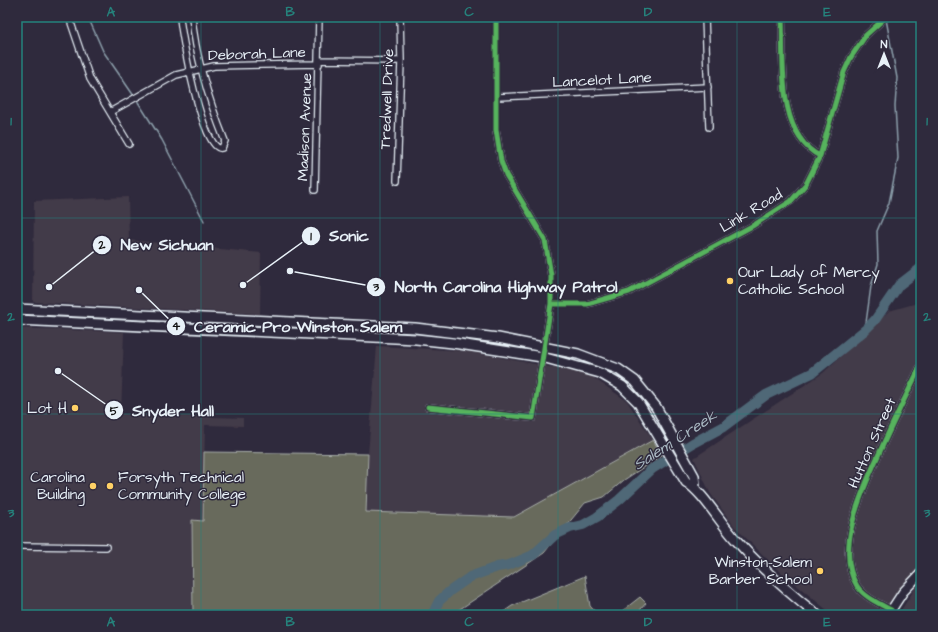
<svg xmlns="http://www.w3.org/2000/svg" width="938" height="632" viewBox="0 0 938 632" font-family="'Architects Daughter',sans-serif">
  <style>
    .built { fill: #433a48 }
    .green { fill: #676a5c; stroke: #a8aeaa }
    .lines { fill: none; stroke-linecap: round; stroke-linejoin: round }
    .stream { stroke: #8c9fab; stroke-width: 1.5 }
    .river { stroke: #4f6877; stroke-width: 10 }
    .street-casing { stroke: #e8f1f8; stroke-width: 8 }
    .secondary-casing { stroke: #e8f1f8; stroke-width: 11 }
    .primary-casing { stroke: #e8f1f8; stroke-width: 12 }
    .street { stroke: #2f2a3d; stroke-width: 5.5 }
    .secondary { stroke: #2f2a3d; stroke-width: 8 }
    .primary { stroke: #2f2a3d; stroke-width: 9 }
    .cycleway-casing { stroke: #2f2a3d; stroke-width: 8 }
    .cycleway { stroke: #56b35d; stroke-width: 5 }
    .grid { fill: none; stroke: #25827c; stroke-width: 1; stroke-opacity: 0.55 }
    .poi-dot { fill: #ffd166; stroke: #2f2a3d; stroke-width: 1.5 }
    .labels { text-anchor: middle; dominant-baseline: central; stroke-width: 3; stroke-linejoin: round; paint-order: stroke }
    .street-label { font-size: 15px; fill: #e8f1f8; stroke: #2f2a3d }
    .poi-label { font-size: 15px; fill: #e8f1f8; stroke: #2f2a3d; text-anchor: end }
    .water-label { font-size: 16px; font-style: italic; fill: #abbac4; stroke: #2f2a3d }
    .leader { fill: none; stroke: #e8f1f8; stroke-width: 1.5 }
    .callout-dot { fill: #e8f1f8; stroke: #2f2a3d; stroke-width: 1.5 }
    .mark-label { font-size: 12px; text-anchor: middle; font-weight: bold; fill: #111 }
    .callout-label { font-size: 16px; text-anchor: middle; font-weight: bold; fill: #e8f1f8; stroke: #2f2a3d; stroke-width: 3; stroke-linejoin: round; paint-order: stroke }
    .neatline { fill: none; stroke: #25827c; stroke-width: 1.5 }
    .grid-label { font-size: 13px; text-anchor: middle; font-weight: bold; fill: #25827c }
  </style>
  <rect width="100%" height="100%" fill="#2f2a3d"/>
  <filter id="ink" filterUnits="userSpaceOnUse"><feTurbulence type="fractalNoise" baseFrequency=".025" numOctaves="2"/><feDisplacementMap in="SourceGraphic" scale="8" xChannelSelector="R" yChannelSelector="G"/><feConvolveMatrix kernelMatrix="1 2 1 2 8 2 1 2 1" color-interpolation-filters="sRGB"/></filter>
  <g filter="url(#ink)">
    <path class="built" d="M128 197 129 240 261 253 260 314 33 302 34 201Z
      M921 302V568L896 595 882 615H833L776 568 734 526 710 493 694 458 823 373 889 311Z
      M17 328 124 332 121 414 243 418V426L205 425 203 521H192L193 615H17Z
      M377 346 466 351 588 374 627 401 653 440 514 517 366 512 368 454Z
      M921 581V615H898L919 582Z"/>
    <path class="green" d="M653 440 662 455 624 480 604 497 585 503 544 553 451 615H193L192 520 203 521 204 452 368 454 366 512 514 517Z
      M585 576 590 606 598 615H499L512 606Z
      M640 597 646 603 636 615H617Z"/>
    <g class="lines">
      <path class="stream" d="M88 17 103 51 134 96
        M138 102 162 140 204 221
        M865 330 871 286 878 264 877 231 889 203 898 158 895 106 897 78 886 19"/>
      <path class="river" d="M432 615 439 601 450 591 470 577 497 567 509 565 533 555 555 535 570 528 583 525 597 517 619 500 652 469 693 443 723 427 766 395 812 373 865 330 875 320 899 285 921 268"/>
      <g class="street-casing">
        <path id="street" d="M69 17 90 79 129 144
          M180 17C181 34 203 154 222 148L225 141C209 101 196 60 192 17
          M705 17 709 127
          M782 17C784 60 776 134 820 156
          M319 60 401 61
          M497 97 708 87
          M110 112 176 75 214 66 319 64
          M397 181 401 61 400 17
          M315 190 319 17
          M551 304H587L629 292 754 225 791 201 806 184 820 156 844 72 851 57 866 35 886 17
          M428 407 533 418 551 304V275L545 240 506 175 501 161 496 130V17
          M17 546 106 547
          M891 610C880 604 864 597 857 586 833 547 866 483 882 447 894 420 908 392 921 365"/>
      </g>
      <g class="secondary-casing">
        <path id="secondary" d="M888 615 903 592 921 573"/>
      </g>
      <g class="primary-casing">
        <path id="primary" d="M17 309 415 328 498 338 578 354 618 369 635 381 656 407 694 476 695 487
          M17 320 416 339 453 343 542 357 600 373 622 386 638 402 686 482C702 491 721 524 736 540 760 567 788 592 817 615"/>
      </g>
      <use href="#street" class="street"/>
      <use href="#secondary" class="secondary"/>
      <use href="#primary" class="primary"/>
      <g class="cycleway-casing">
        <path id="cycleway" d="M782 17C784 60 776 134 820 156
          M551 304H587L629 292 754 225 791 201 806 184 820 156 844 72 851 57 866 35 886 17
          M428 407 533 418 551 304V275L545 240 506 175 501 161 496 130V17
          M891 610C880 604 864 597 857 586 833 547 866 483 882 447 894 420 908 392 921 365"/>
      </g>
      <use href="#cycleway" class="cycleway"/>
    </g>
  </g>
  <path class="grid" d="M201 17V615M380 17V615M558 17V615M737 17V615M17 218H921M17 414H921"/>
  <g class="poi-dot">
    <circle cx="730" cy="281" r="4"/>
    <circle cx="75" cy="408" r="4"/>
    <circle cx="93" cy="486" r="4"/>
    <circle cx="110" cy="486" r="4"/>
    <circle cx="820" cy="571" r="4"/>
  </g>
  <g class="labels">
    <g class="street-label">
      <text transform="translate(257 54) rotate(-2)">Deborah Lane</text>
      <text transform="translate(602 80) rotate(-3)">Lancelot Lane</text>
      <text transform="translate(387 99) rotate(-88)">Tredwell Drive</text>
      <text transform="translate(305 127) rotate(-88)">Madison Avenue</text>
      <text transform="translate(751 211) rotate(-31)">Link Road</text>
      <text transform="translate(872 443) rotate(-66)">Hutton Street</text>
    </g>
    <g class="poi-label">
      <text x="738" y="272" text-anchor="start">Our Lady of Mercy<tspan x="738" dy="17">Catholic School</tspan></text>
      <text x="67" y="408">Lot H</text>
      <text x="85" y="477">Carolina<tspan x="85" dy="17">Building</tspan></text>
      <text x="118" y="477" text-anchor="start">Forsyth Technical<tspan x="118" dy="17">Community College</tspan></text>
      <text x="812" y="562">Winston-Salem<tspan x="812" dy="17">Barber School</tspan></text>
    </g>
    <g class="water-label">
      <text transform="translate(675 440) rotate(-33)">Salem Creek</text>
    </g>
  </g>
  <path class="leader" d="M243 285L311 236M49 287L102 245M290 271L376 287M139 290L176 326M58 371L114 410"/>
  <g class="callout-dot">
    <circle cx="243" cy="285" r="4"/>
    <circle cx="49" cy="287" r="4"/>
    <circle cx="290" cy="271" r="4"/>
    <circle cx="139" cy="290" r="4"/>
    <circle cx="58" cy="371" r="4"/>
    <circle cx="311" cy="236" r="10"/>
    <circle cx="102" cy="245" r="10"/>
    <circle cx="376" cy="287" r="10"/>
    <circle cx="176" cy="326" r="10"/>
    <circle cx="114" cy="410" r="10"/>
  </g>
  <g class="mark-label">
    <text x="311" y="240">1</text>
    <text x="102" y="249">2</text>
    <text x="376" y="291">3</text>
    <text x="176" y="330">4</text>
    <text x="114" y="415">5</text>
  </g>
  <g class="callout-label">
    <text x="349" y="241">Sonic</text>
    <text x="167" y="250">New Sichuan</text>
    <text x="506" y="292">North Carolina Highway Patrol</text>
    <text x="298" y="332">Ceramic Pro Winston Salem</text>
    <text x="173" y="416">Snyder Hall</text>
  </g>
  <rect width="938" height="632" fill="none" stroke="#2f2a3d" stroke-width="44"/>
  <g transform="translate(884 54)" stroke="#2f2a3d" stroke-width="3" paint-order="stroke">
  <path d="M0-3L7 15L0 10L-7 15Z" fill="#e8f1f8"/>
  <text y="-6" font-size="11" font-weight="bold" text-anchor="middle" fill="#e8f1f8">N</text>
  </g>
  <rect x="22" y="22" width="894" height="588" class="neatline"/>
  <g class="grid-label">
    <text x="111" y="16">A</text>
    <text x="290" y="16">B</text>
    <text x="469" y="16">C</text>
    <text x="648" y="16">D</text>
    <text x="827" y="16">E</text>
    <text x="11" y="125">1</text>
    <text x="927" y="125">1</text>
    <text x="11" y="321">2</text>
    <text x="927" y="321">2</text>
    <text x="11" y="517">3</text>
    <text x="927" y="517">3</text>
    <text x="111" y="626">A</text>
    <text x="290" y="626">B</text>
    <text x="469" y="626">C</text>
    <text x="648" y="626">D</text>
    <text x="827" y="626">E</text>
  </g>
</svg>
